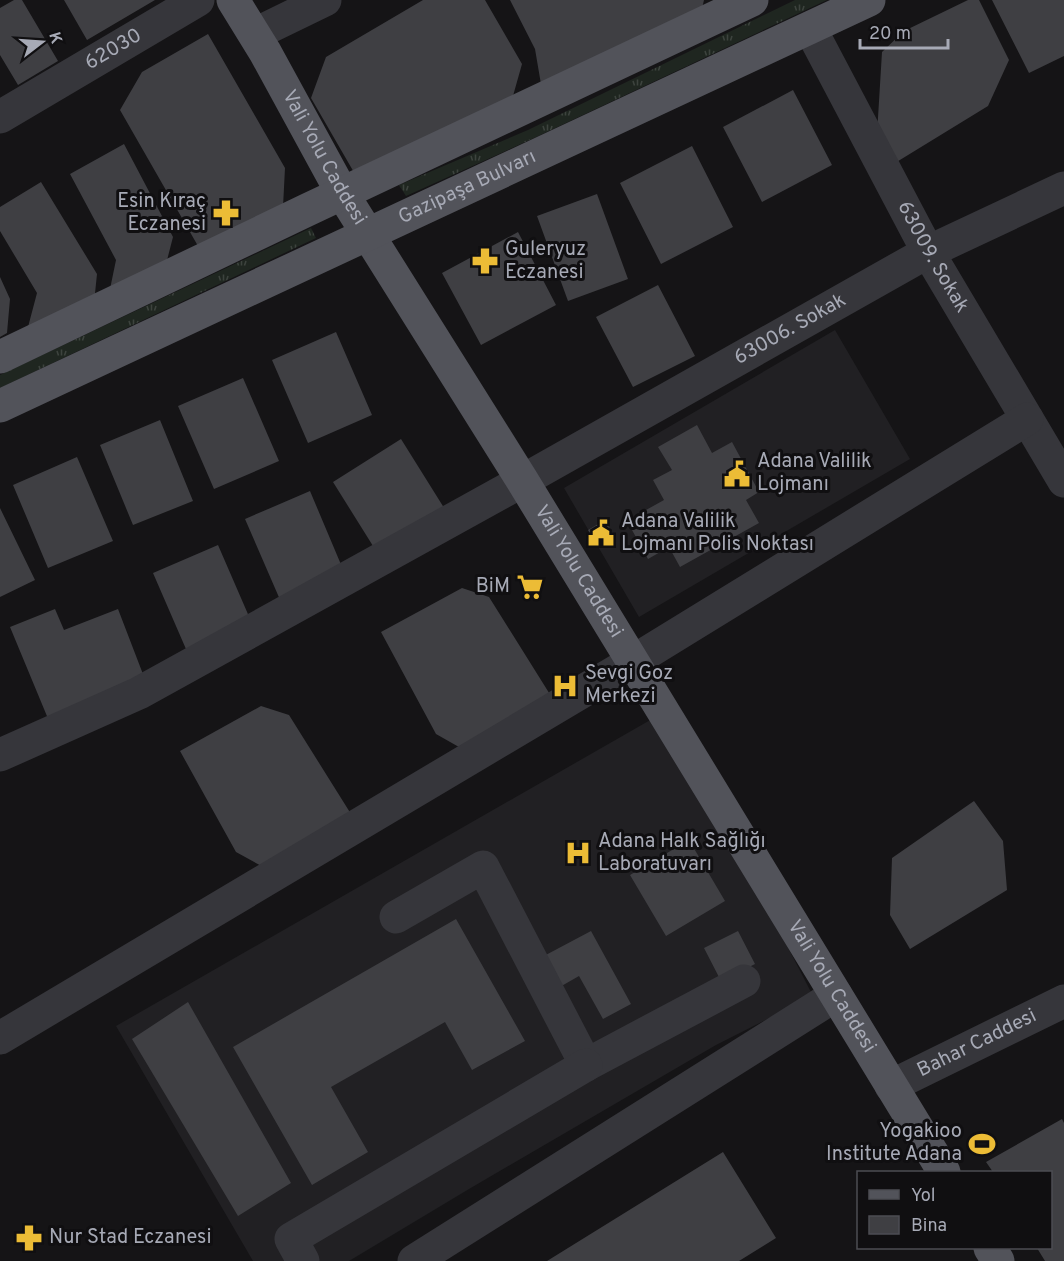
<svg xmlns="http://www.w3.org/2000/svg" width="1064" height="1261" viewBox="0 0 1064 1261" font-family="Overpass,sans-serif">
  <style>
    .built { fill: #212023 }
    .grass { fill: url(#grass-tufts) }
    .building { fill: #3f3f43 }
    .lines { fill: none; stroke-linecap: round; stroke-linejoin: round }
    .minor { stroke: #36363b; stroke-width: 33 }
    .major { stroke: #52535a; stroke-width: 33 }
    .labels { text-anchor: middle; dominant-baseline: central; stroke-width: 6; stroke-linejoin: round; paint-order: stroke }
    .street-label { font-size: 20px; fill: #a7aab6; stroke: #100f11 }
    .poi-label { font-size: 20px; fill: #a7aab6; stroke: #100f11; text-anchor: start }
  </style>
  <defs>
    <pattern id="grass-tufts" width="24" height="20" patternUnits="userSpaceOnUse" patternTransform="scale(1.5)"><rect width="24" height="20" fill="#1f2620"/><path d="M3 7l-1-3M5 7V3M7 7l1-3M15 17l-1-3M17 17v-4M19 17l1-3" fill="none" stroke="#3d433e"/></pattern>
  </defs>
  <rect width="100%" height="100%" fill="#151416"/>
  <path class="built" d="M835 330 910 459 639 617 564 488Z
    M666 711 813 996 716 1045 469 1189 349 1261H253L116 1026Z"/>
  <path class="grass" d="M795 0H827L534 138 406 196 399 185 528 130Z
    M311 228 316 238 0 388V375Z"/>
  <path class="building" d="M14 0H22L58 61 18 85 0 55V8Z
    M64 0H155L87 40Z
    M423 0H485L522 64 511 103 363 188 311 98 326 57Z
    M510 0H704L700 17 543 96 535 49Z
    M968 0H979L1009 60 988 106 895 163 877 134 882 52 904 31Z
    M992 0H1064V56L1029 73Z
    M208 34 285 168 283 207 202 253 120 110 142 72Z
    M793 90 832 165 762 202 723 127Z
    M124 144 173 237 165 268 110 289 116 260 70 174Z
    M692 146 733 227 661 264 620 183Z
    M41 182 97 274 94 303 28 327 37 293 0 231V207Z
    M597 194 628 279 568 301 537 216Z
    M518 232 556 305 481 345 442 273Z
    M0 277 10 299 7 333 0 337Z
    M658 285 695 356 633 387 596 317Z
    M336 332 372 415 308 443 272 360Z
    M243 378 279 461 214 489 178 406Z
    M160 420 193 501 133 525 100 445Z
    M697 425 712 453 732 442 759 492 746 500 759 523 680 567 669 547 648 559 632 530 642 524 637 515 664 500 653 480 672 470 658 447Z
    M401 439 451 519 383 562 333 482Z
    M77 457 113 541 48 568 13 485Z
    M310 491 345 574 281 602 245 519Z
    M0 508 35 580 0 597Z
    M605 520 614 536 597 546 588 530Z
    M218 545 254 628 189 656 153 573Z
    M462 588 489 597 551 696 466 751 436 734 381 632Z
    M55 609 64 630 118 609 146 682 49 721 10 627Z
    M261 706 289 715 351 814 265 868 236 852 180 751Z
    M974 801 1003 841 1007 890 910 949 890 915 892 858Z
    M689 840 725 901 666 936 630 875Z
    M456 919 525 1041 472 1070 445 1022 331 1087 368 1152 312 1185 233 1047Z
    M591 931 631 1004 603 1019 579 976 558 988 542 957Z
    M738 931 755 964 721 981 704 948Z
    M188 1002 291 1183 238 1216 132 1039Z
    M1062 1119 1064 1123V1261H1045L1037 1248H1050V1172H993L986 1162Z
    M723 1152 776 1238 739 1261H547Z"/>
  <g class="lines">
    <g class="minor">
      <path id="s1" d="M810 28 928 252 1064 481"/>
      <path d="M255 34 325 0"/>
      <path id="s2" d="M0 117 198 0"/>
      <path id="s3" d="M0 755 139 693 506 490 928 252 1064 188"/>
      <path d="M396 917 483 867 586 1065 744 981"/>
      <path d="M0 1038 632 662 1027 419"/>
      <path id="s4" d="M891 1086 1064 1001"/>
      <path d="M303 1261 291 1239 586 1065"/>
      <path d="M414 1261 836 995"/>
    </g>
    <g class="major">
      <path id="s5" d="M233 0 265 52 342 193 522 480 944 1172"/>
      <path d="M0 357 307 210 752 0"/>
      <path id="s6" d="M0 406 869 0"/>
      <path d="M990 1248 998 1261"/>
    </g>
  </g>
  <defs>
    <g id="pharmacy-bare" transform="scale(2.07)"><path d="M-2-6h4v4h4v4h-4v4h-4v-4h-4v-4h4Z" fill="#ecbc36" stroke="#100f11" stroke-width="2.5" paint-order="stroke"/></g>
    <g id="civic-bare" transform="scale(2.07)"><path d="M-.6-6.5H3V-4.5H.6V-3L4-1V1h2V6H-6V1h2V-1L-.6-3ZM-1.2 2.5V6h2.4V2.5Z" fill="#ecbc36" stroke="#100f11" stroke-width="2.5" paint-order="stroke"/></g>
    <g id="supermarket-bare" transform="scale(2.07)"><path d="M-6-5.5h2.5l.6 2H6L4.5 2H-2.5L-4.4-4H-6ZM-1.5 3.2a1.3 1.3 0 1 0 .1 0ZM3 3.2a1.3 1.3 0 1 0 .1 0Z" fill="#ecbc36" stroke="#100f11" stroke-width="2.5" paint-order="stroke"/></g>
    <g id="hospital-bare" transform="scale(2.07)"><path d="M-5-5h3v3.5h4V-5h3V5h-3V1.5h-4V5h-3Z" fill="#ecbc36" stroke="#100f11" stroke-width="2.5" paint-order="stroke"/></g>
    <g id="stadium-bare" transform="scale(2.07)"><path d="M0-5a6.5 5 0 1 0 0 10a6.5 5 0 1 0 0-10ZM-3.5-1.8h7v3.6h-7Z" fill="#ecbc36" stroke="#100f11" stroke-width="2.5" paint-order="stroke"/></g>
  </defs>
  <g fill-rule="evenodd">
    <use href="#pharmacy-bare" x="226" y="213"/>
    <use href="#pharmacy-bare" x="485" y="261"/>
    <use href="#civic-bare" x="737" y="474"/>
    <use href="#civic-bare" x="601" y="533"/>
    <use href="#supermarket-bare" x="530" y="587"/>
    <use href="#hospital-bare" x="565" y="686"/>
    <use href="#hospital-bare" x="578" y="853"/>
    <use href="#stadium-bare" x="982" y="1144"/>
    <use href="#pharmacy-bare" x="29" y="1238"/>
  </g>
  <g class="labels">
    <g class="street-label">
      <text stroke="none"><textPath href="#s2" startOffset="132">62030</textPath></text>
      <text stroke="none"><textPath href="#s5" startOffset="182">Vali Yolu Caddesi</textPath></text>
      <text stroke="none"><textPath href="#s6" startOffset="516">Gazipaşa Bulvarı</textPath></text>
      <text stroke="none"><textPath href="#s1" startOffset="260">63009. Sokak</textPath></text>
      <text stroke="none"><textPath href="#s3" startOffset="898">63006. Sokak</textPath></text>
      <text stroke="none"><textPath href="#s5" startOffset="668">Vali Yolu Caddesi</textPath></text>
      <text stroke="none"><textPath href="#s5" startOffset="1154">Vali Yolu Caddesi</textPath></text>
      <text stroke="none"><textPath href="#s4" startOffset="96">Bahar Caddesi</textPath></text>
    </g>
    <g class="poi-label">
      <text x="206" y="202" text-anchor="end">Esin Kıraç<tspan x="206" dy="23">Eczanesi</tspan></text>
      <text x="505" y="250">Guleryuz<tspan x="505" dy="23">Eczanesi</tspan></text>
      <text x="757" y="462">Adana Valilik<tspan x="757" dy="23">Lojmanı</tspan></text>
      <text x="621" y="522">Adana Valilik<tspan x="621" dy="23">Lojmanı Polis Noktası</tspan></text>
      <text x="510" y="587" text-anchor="end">BiM</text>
      <text x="585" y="674">Sevgi Goz<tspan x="585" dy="23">Merkezi</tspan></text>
      <text x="598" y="842">Adana Halk Sağlığı<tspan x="598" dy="23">Laboratuvarı</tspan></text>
      <text x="962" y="1132" text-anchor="end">Yogakioo<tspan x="962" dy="23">Institute Adana</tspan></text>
      <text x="49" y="1238">Nur Stad Eczanesi</text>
    </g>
  </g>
  <rect x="857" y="1171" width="195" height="78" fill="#100f11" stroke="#4c4d53" stroke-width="1.5"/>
  <rect x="869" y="1190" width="30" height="9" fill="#52535a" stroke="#4c4d53" stroke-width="1.5"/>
  <text x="911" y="1201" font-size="18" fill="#a7aab6">Yol</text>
  <rect x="869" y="1216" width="30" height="18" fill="#3f3f43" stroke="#4c4d53" stroke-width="1.5"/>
  <text x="911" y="1231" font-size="18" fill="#a7aab6">Bina</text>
  <g transform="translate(42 42) rotate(73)" stroke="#100f11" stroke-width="4.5" paint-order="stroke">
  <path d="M0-4.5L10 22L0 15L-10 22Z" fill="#a7aab6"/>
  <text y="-9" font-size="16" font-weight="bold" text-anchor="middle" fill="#a7aab6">K</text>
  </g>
  <path d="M860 39v9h88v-9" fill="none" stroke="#a7aab6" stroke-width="3"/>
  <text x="869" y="39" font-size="18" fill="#a7aab6" stroke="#100f11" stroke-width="4.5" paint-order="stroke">20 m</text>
</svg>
